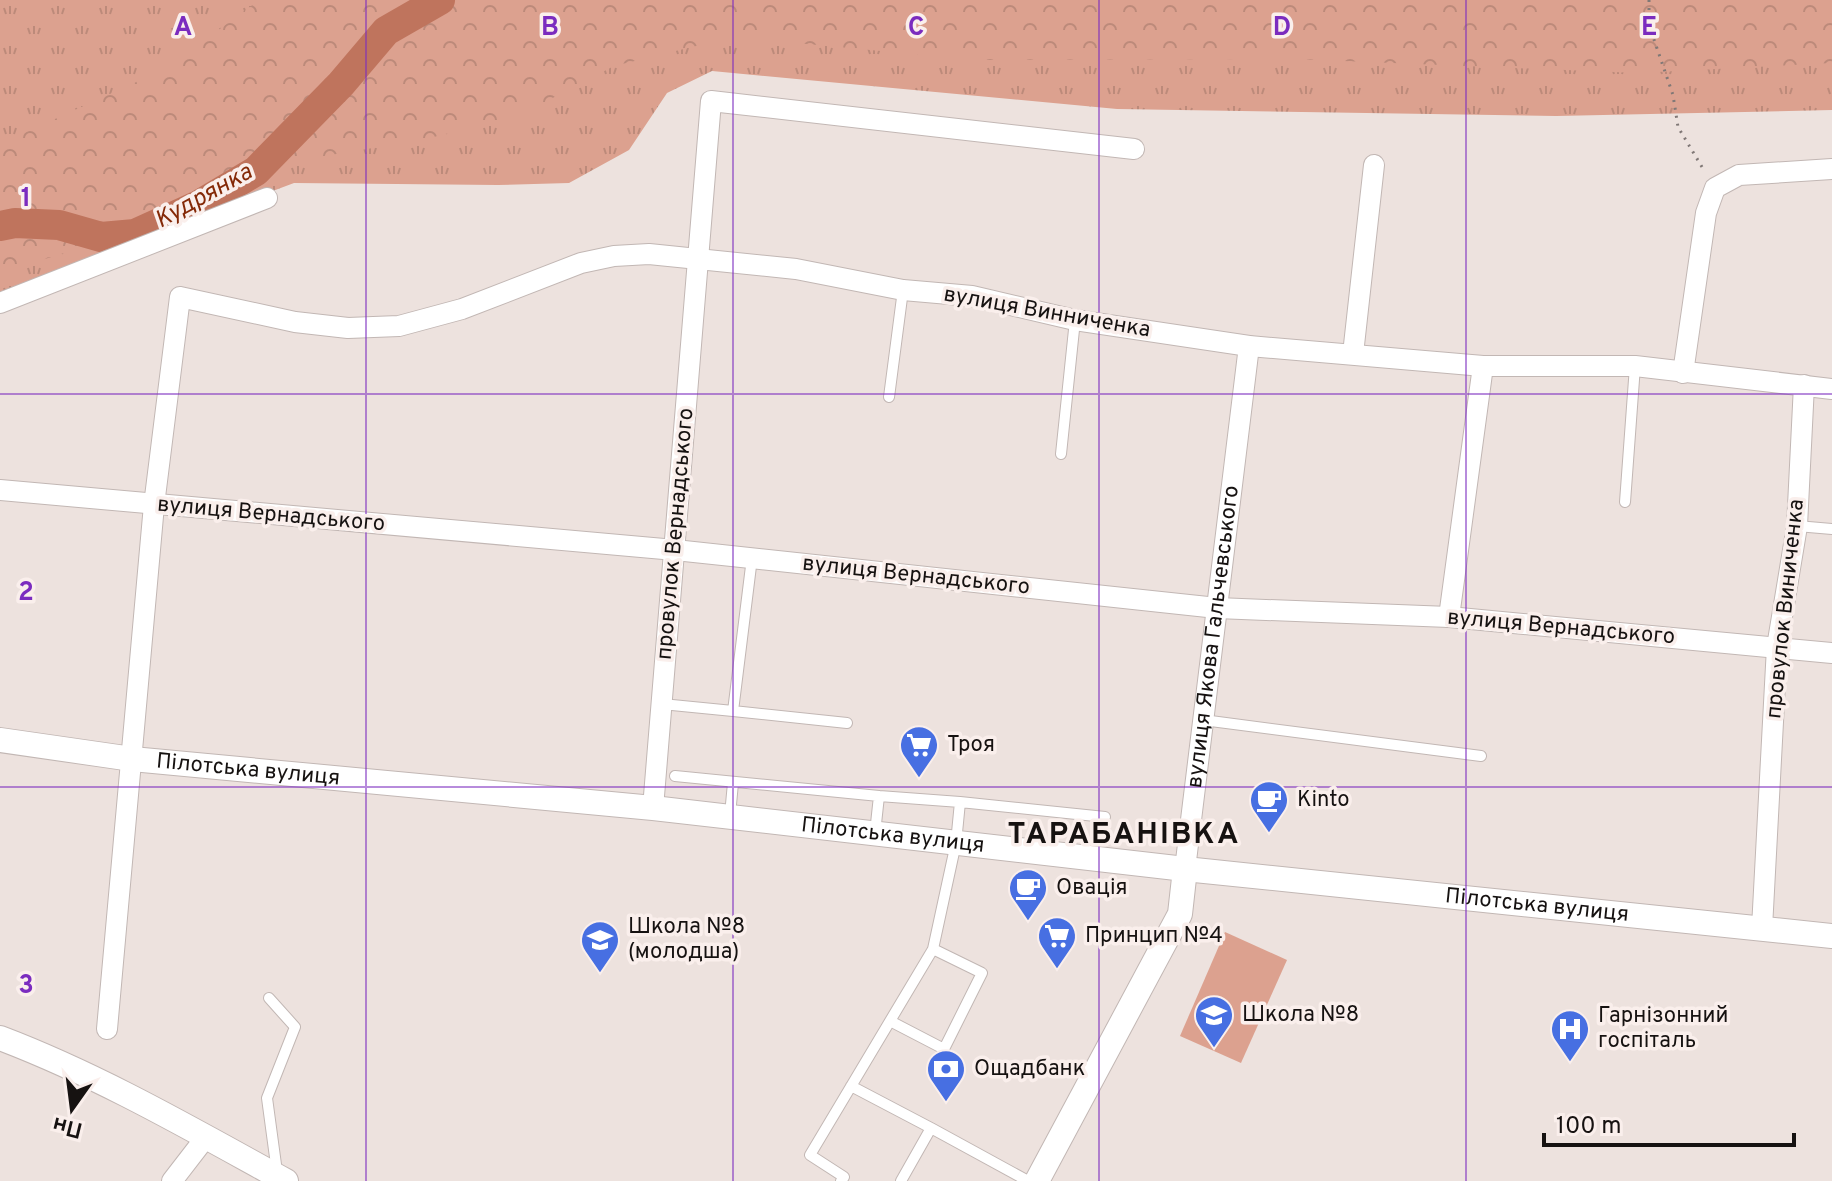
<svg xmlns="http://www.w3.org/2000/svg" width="1832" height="1181" viewBox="0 0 1832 1181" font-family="Overpass,sans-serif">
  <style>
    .grass { fill: url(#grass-tufts) }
    .forest { fill: url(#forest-crowns) }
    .pitch { fill: #dca18f }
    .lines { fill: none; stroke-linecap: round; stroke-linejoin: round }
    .river { stroke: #bf745d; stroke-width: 30 }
    .service-casing { stroke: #c2b7b4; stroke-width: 12 }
    .minor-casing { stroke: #c2b7b4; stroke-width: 22 }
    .tertiary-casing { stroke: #c2b7b4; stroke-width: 26 }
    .path { stroke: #807876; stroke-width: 3; stroke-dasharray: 2 6; stroke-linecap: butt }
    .service { stroke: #fff; stroke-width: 10 }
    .minor { stroke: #fff; stroke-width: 20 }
    .tertiary { stroke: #fff; stroke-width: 24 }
    .grid { fill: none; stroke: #7b2cbf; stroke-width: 2; stroke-opacity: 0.55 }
    .labels { text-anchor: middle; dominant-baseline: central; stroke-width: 7; stroke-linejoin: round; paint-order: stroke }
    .street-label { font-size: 22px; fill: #161211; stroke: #faefec }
    .poi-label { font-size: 22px; fill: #161211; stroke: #faefec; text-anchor: start }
    .water-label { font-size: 24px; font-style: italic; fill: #842907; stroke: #faefec }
    .district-label { font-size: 30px; font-weight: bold; letter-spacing: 2px; fill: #161211; stroke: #faefec }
    .grid-label { font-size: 26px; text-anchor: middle; font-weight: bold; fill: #7b2cbf; stroke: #faefec; stroke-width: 7; stroke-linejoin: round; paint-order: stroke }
  </style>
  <defs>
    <pattern id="grass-tufts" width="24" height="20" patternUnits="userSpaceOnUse" patternTransform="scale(2)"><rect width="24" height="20" fill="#dca18f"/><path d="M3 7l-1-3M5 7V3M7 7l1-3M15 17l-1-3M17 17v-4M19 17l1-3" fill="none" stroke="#bc8a7a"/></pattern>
    <pattern id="forest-crowns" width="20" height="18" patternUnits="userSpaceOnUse" patternTransform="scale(2)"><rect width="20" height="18" fill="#dca18f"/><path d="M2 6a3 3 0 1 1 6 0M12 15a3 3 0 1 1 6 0" fill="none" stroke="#bc8a7a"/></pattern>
  </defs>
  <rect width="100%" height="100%" fill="#ede2de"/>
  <path class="grass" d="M0 0H1832V110L1556 116 1117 109 712 71 667 93 629 150 569 183 498 185 294 183 0 294Z"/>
  <path class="forest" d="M259 0H1832V63L1638 73 1295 59 976 60 733 37 614 66 520 115 422 140 281 163 93 244 0 273V144L167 68Z"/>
  <path class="pitch" d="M1225 932 1287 960 1241 1063 1180 1036Z"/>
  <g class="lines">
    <path class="river" d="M0 226 15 223 59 225 101 237 135 234 199 205 256 171 341 84 386 31 440 0"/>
    <g class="service-casing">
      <path id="service" d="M889 397 903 290
        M1061 454 1075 320
        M1625 502 1635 366
        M1797 526 1832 529
        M752 558 733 711 847 723
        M662 704 733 711
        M1203 720 1481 756
        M675 776 879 796
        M730 815 733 783
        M875 833 879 796 960 802
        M269 998 295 1027 267 1098 277 1172
        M890 1021 944 1049 982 973 933 949 956 843 960 802 1105 817
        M851 1086 931 1128
        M841 1181 844 1177 810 1155 933 949
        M901 1181 931 1128 1028 1181"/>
    </g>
    <g class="minor-casing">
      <g id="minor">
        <path d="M0 303 267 198"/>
        <path d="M1353 354 1374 165"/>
        <path d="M1683 373 1706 213 1715 188 1739 175 1832 169"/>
        <path d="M0 490 675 550 1217 608 1449 617 1832 653"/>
        <path d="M1449 617 1483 366"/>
        <path d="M653 808 711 101 1134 149"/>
        <path id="s1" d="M1185 869 1249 346"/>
        <path d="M1762 928 1777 647 1797 526 1804 385"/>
        <path d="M107 1029 154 505 180 297 295 322 348 328 399 326 462 309 581 263 614 256 649 254 796 269 903 290 972 296 1075 320 1249 346 1483 366H1635L1832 389"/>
        <path d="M172 1181 206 1137"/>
      </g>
    </g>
    <g class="tertiary-casing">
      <g id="tertiary">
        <path id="s2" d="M0 740 132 759 653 808 1185 869 1832 936"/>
        <path d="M0 1038C100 1076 193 1130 286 1181"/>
        <path d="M1037 1181 1180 914 1185 869"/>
      </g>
    </g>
    <path class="path" d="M1649 0V25L1673 95 1678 127 1705 172"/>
    <use href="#service" class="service"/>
    <use href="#minor" class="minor"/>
    <use href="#tertiary" class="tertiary"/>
  </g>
  <path class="grid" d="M366 0V1181M733 0V1181M1099 0V1181M1466 0V1181M0 394H1832M0 787H1832"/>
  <defs>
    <g id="supermarket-pin" transform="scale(2)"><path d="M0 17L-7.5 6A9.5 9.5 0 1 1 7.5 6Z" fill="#476fe2" stroke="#faefec"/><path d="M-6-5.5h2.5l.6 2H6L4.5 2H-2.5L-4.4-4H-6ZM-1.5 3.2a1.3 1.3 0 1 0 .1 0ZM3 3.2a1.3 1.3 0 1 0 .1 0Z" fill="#fff"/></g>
    <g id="cafe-pin" transform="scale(2)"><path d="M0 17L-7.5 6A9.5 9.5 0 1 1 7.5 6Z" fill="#476fe2" stroke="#faefec"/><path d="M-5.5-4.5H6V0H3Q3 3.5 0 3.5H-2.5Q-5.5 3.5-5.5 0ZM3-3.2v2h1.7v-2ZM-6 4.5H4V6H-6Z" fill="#fff"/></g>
    <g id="school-pin" transform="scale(2)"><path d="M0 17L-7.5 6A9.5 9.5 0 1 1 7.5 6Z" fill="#476fe2" stroke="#faefec"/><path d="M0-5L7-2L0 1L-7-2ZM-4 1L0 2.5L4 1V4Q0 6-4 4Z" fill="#fff"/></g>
    <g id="hospital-pin" transform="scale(2)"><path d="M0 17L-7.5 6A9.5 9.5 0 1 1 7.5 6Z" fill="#476fe2" stroke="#faefec"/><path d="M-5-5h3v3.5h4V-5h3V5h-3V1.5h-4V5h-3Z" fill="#fff"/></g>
    <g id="bank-pin" transform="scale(2)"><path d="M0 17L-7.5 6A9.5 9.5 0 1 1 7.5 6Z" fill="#476fe2" stroke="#faefec"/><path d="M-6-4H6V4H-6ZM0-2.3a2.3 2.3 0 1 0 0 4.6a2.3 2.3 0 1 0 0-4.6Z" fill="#fff"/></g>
  </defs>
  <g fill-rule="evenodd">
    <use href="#supermarket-pin" x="919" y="745"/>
    <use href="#cafe-pin" x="1269" y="800"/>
    <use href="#cafe-pin" x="1028" y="888"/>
    <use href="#supermarket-pin" x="1057" y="936"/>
    <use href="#school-pin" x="600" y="940"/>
    <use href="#school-pin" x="1214" y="1015"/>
    <use href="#hospital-pin" x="1570" y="1029"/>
    <use href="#bank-pin" x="946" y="1069"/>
  </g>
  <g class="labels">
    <g class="street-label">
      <text transform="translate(1047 313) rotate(10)">вулиця Винниченка</text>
      <text transform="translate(271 515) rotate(5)">вулиця Вернадського</text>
      <text transform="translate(676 534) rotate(-85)">провулок Вернадського</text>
      <text transform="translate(916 576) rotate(6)">вулиця Вернадського</text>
      <text transform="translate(1786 609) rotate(-84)">провулок Виниченка</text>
      <text transform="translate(1561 628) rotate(5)">вулиця Вернадського</text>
      <text stroke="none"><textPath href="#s1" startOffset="234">вулиця Якова Гальчевського</textPath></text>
      <text stroke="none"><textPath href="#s2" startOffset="250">Пілотська вулиця</textPath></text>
      <text stroke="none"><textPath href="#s2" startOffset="898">Пілотська вулиця</textPath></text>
      <text stroke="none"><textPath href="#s2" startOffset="1546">Пілотська вулиця</textPath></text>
    </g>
    <g class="poi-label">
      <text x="947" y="745">Троя</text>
      <text x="1297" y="800">Kinto</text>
      <text x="1056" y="888">Овація</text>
      <text x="628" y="927">Школа №8<tspan x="628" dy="25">(молодша)</tspan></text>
      <text x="1085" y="936">Принцип №4</text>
      <text x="1242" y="1015">Школа №8</text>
      <text x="1598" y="1016">Гарнізонний<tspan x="1598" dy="25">госпіталь</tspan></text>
      <text x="974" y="1069">Ощадбанк</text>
    </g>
    <g class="water-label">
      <text transform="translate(204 197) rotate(-29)">Кудрянка</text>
    </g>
    <g class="district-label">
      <text x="1124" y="835">ТАРАБАНІВКА</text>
    </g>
  </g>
  <g class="grid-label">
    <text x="183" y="35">A</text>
    <text x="550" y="35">B</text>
    <text x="916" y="35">C</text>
    <text x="1282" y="35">D</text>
    <text x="1649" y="35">E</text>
    <text x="26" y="206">1</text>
    <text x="26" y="600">2</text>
    <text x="26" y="993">3</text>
  </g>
  <g transform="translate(72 1109) rotate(194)" stroke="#faefec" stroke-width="6" paint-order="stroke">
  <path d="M0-6L14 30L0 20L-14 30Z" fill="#161211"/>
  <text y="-12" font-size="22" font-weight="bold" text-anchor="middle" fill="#161211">Пн</text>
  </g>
  <path d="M1544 1133v12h250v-12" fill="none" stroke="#161211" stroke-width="4"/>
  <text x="1556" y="1133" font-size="24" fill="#161211" stroke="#faefec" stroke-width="6" paint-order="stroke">100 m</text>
</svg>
